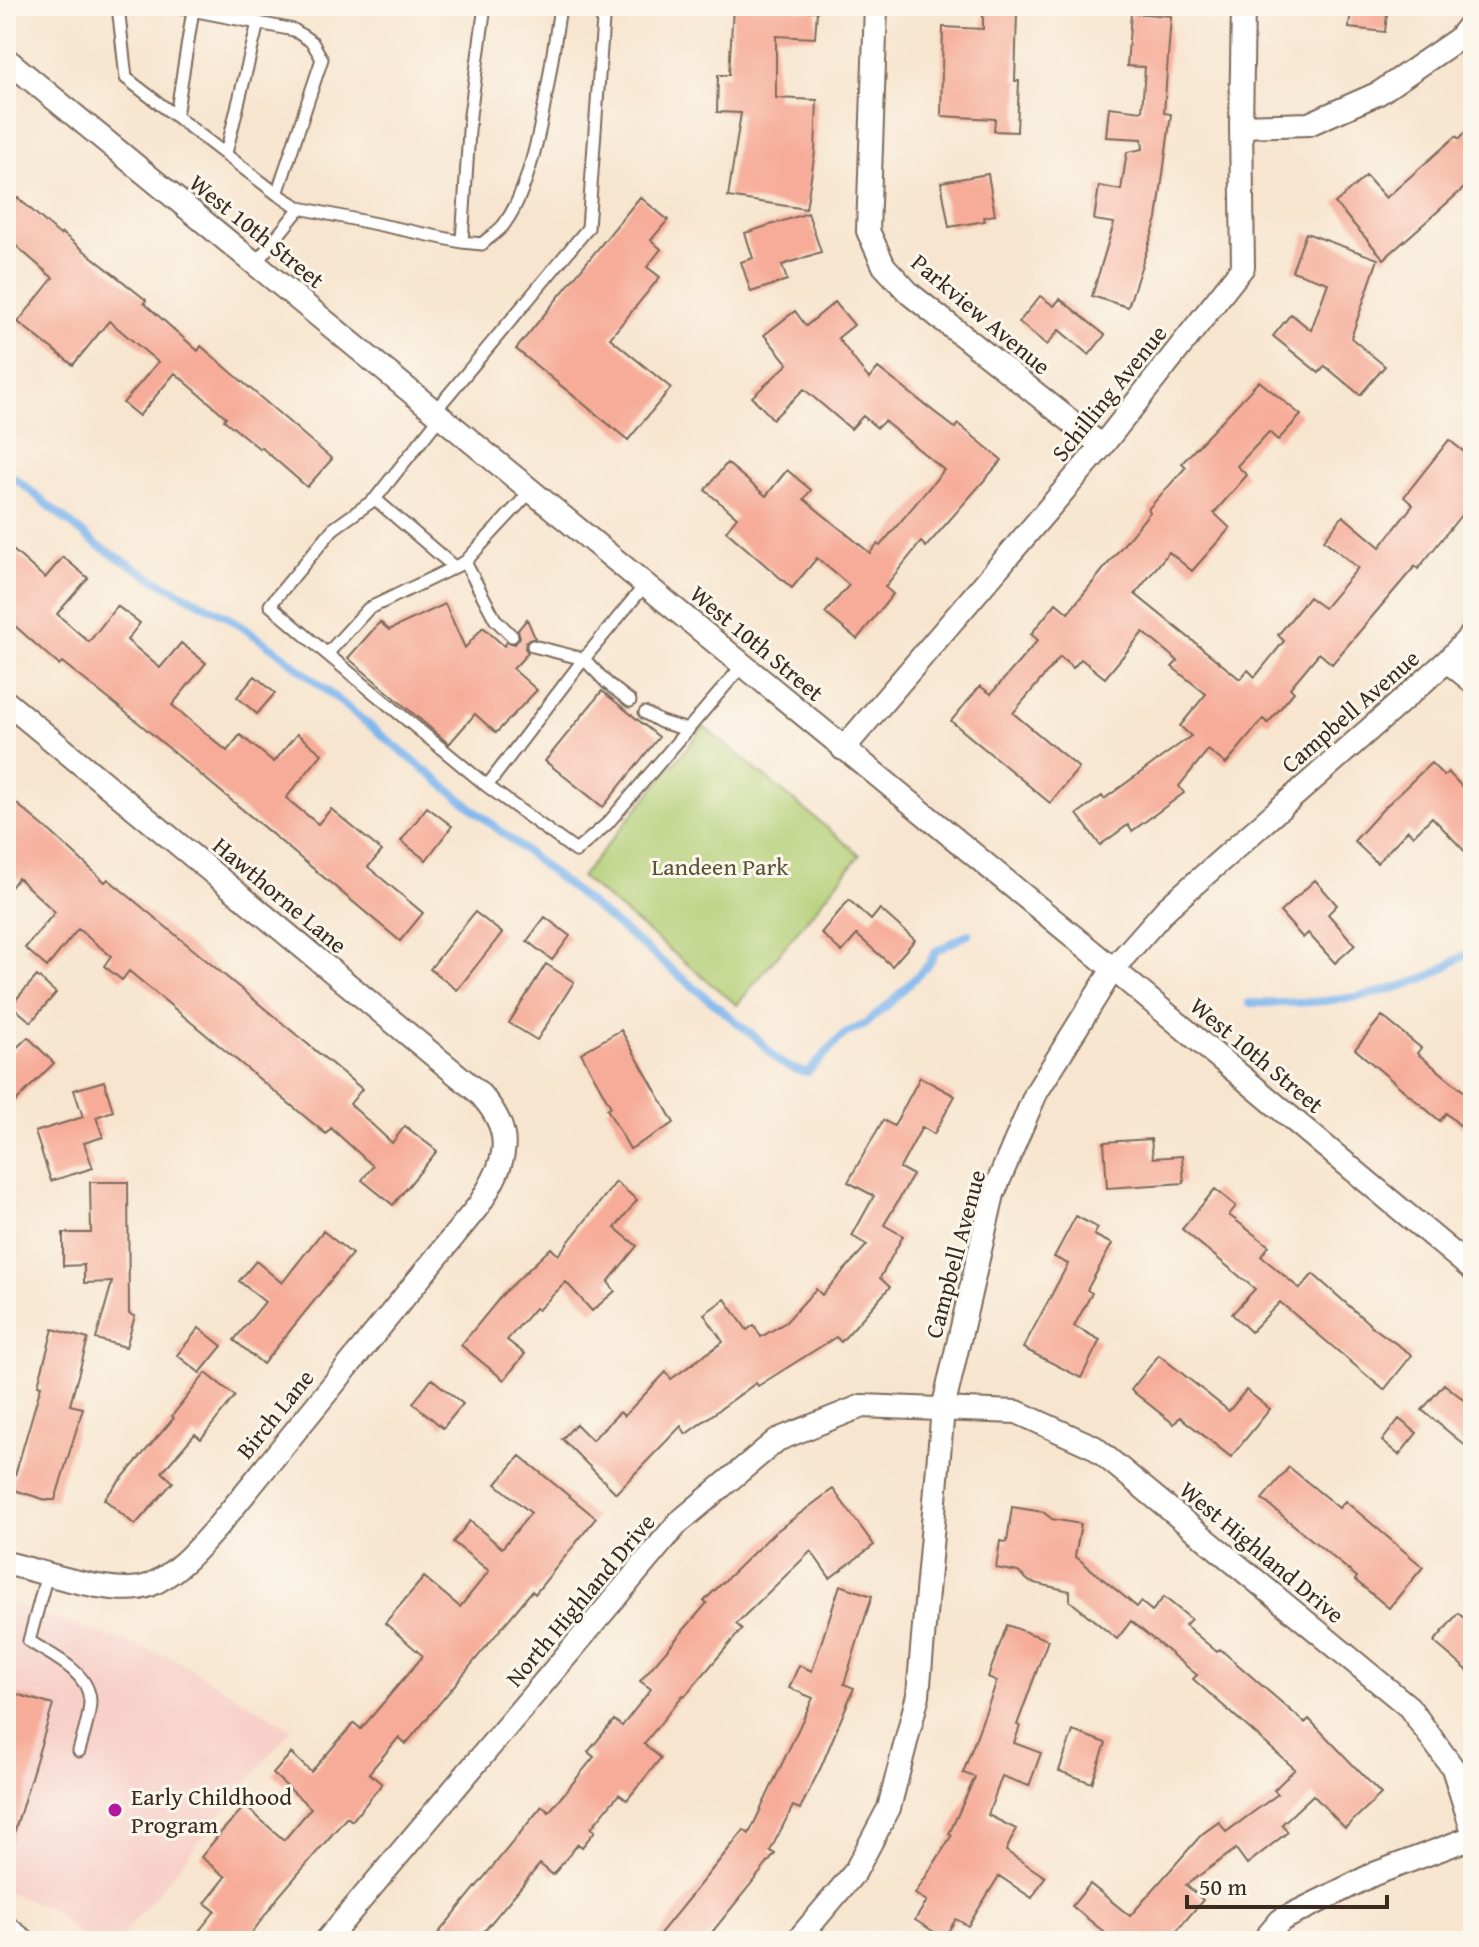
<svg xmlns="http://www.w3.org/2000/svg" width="1479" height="1947" viewBox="0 0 1479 1947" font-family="'Gentium Book Plus',serif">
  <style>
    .built { fill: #f7d0c9 }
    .green { fill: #b2ce74; stroke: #767c49; stroke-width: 2 }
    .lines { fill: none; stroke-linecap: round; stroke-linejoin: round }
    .stream { stroke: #7fb6ee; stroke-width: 8 }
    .building { fill: #f6ac98 }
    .lane-casing { stroke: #7d6b5c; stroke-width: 15 }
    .street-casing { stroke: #7d6b5c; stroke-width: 26 }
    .lane { stroke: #fff; stroke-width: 11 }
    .street { stroke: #fff; stroke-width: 22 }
    .poi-dot { fill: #b5179e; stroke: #fbf7ec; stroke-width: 3 }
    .labels { text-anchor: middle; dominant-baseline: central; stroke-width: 6; stroke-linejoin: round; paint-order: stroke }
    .street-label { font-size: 24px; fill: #3b2a1e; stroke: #fbf7ec }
    .park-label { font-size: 24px; fill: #595334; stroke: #fbf7ec }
    .poi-label { font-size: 24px; fill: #3b2a1e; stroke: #fbf7ec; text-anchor: start }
  </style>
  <rect width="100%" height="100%" fill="#fbf7ec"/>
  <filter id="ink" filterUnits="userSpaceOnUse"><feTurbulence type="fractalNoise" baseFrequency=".0125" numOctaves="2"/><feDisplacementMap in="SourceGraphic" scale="16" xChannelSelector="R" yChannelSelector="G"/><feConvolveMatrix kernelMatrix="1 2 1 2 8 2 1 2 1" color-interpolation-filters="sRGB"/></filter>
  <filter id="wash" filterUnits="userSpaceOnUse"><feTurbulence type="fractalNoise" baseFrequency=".006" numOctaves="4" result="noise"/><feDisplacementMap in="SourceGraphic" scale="32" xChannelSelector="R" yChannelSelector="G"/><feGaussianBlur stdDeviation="1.8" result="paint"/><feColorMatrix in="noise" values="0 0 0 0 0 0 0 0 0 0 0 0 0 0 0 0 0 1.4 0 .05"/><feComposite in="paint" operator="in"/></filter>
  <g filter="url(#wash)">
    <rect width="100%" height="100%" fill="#f7e5cf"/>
    <path class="built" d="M6 1602 173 1658 291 1729 118 1941H84L54 1910 6 1891Z"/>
    <path class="green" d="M704 727 860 855 737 1005 581 877Z"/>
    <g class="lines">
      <path class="stream" d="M6 471 97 545 163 584 226 616 280 653 759 1040C774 1058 784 1070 808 1072L843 1035 865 1024 891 1002 929 964 936 951 968 934
        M1249 1003C1311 1004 1371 1001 1429 976 1444 969 1457 958 1473 951"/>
    </g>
    <g id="blocks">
      <path class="building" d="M733 6H796V10L817 11 815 38 776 36V98L817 100 815 152 806 209 728 197 741 113 717 112 718 75H729Z
        M1351 6H1388L1385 32 1349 28Z
        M983 13 1017 14 1015 81H1019L1017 132 994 131 995 119 941 116 943 27 983 29Z
        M1131 13 1171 16 1164 113 1171 114 1157 219 1128 307 1092 296 1114 223 1094 220 1099 186 1121 190 1127 152 1143 149 1142 139 1106 137 1109 107 1142 111 1145 67 1127 66Z
        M1473 123V180L1384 259 1335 203 1366 176 1386 198 1456 136 1459 139Z
        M988 174 995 215 984 217 985 221 949 227 941 182Z
        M640 197 668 220 651 240 661 249 647 267 660 277 610 338 671 388 628 440 516 349Z
        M18 198 60 235 62 233 146 300 144 303 198 351 201 346 332 459 307 487 261 447 260 449 224 420 226 417 175 373 139 416 123 403 158 362 109 321 73 365 18 322 53 278 6 237V211Z
        M808 213 821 252 782 265 787 280 751 292 741 262 753 258 745 233Z
        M1306 233 1378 259 1351 338 1385 366 1360 395 1325 366 1319 373 1273 336 1291 314 1311 330 1328 283 1292 271Z
        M1040 296 1054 306 1060 299 1105 335 1089 355 1059 330 1047 345 1019 322Z
        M835 302 854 325 838 338 869 379 878 368 955 428 958 424 1002 460 926 547 921 542 885 587 893 594 857 639 825 613 849 585 817 558 792 588 726 531 737 517 705 490 727 463 766 496 787 470 811 490 804 499 870 553 877 544 880 546 944 470 884 421 877 428 863 416 851 429 804 389 773 419 752 397 788 364 764 335 795 311 806 326Z
        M1259 381 1301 415 1278 440 1269 432 1237 466 1247 475 1214 513 1230 528 1192 571 1169 552 1135 594 1240 679 1248 670 1255 677 1284 641 1278 635 1309 597 1324 608 1358 568 1324 540 1343 516 1380 547 1413 505 1404 497 1449 440 1473 459V500L1418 569 1415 566 1332 664 1319 653 1290 688 1294 692 1268 723 1263 719 1226 764 1208 750 1179 786 1184 793 1132 831 1128 825 1100 845 1077 814 1102 796 1104 799 1191 736 1180 726 1206 694 1172 667 1178 661 1143 632 1105 678 1081 659 1073 668 1060 657 1013 713 1079 768 1050 803 951 721 980 686 991 694 1038 640 1031 634 1056 603 1068 613 1150 512 1148 509 1186 467 1182 463Z
        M6 544 45 578 63 557 88 578 57 614 89 642 117 606 140 623 127 640 160 668 181 643 206 663 172 705 227 751 240 735 274 762 297 734 322 754 286 798 318 824 331 809 382 851 368 867 423 913 400 941 134 719 62 662 59 665 6 618Z
        M445 604 465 648 483 627 504 646 507 642 515 644 520 637 518 630 527 619 535 638 526 641 525 648 528 653 513 669 537 690 496 733 475 714 449 744 348 658 380 622 389 630Z
        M255 676 275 693 257 714 237 697Z
        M602 691 659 737 603 807 545 761Z
        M1431 763 1444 776 1448 772 1473 798V860L1432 817 1413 836 1408 830 1377 863 1354 841 1385 807Z
        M6 795 52 833 105 882 108 879 362 1089 350 1104 392 1143 405 1126 437 1151 393 1205 362 1180 373 1166 331 1128 326 1134 129 971 122 980 104 966 111 956 78 929 47 967 25 948 55 912 18 878 6 894Z
        M427 807 452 826 426 860 401 841Z
        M1315 880 1337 905 1328 914 1355 945 1335 963 1308 933 1303 938 1280 912Z
        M849 900 871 920 880 909 915 940 892 966 857 935 842 952 821 933Z
        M475 912 502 933 457 990 430 969Z
        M545 917 570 936 552 960 527 941Z
        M546 964 574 982 537 1040 509 1023Z
        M37 976 56 993 31 1022 11 1005Z
        M1382 1016 1421 1048 1417 1053 1473 1099V1137L1446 1113 1440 1121 1355 1049Z
        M621 1030 674 1123 630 1149 607 1109 611 1107 581 1053Z
        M28 1037 54 1063 6 1111V1058Z
        M920 1077 955 1096 934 1134 922 1127 900 1168 913 1175 884 1225 903 1236 880 1278 890 1287 841 1342 836 1337 758 1386 756 1383 686 1434 681 1426 616 1493 562 1439 576 1424 592 1440 620 1412 624 1416 666 1372 671 1379 723 1342 704 1314 725 1299 747 1330 754 1325 761 1337 786 1322 816 1289 822 1295 867 1245 852 1236 874 1196 848 1182 883 1120 894 1126Z
        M104 1081 113 1111 96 1117 103 1137 84 1143 93 1168 51 1181 35 1132 83 1117 74 1090Z
        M1151 1139 1153 1158 1182 1156 1184 1183 1107 1188 1104 1142Z
        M90 1182H128L129 1314 135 1316 126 1347 96 1339 112 1282 84 1283V1265L63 1266V1233H91Z
        M616 1182 637 1200 615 1228 637 1246 608 1282 615 1291 592 1311 566 1282 538 1310 535 1308 507 1340 525 1354 504 1380 461 1345 503 1294 551 1248 558 1255Z
        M1215 1189 1236 1206 1229 1215 1269 1246 1261 1256 1300 1289 1313 1274 1374 1328 1412 1355 1384 1390 1280 1302 1251 1332 1232 1314 1255 1289 1182 1229Z
        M1076 1216 1098 1228 1094 1235 1112 1244 1087 1290 1092 1293 1074 1326 1100 1340 1081 1378 1023 1348 1068 1264 1054 1257Z
        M323 1231 352 1254 263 1364 234 1340 265 1302 239 1281 256 1261 282 1283Z
        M199 1328 222 1346 200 1373 177 1355Z
        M53 1329 88 1339 70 1405 83 1408 55 1500H46L11 1489 41 1386 38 1385Z
        M1159 1355 1229 1411 1246 1390 1270 1409 1231 1457 1180 1417 1174 1424 1131 1390Z
        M206 1373 235 1396 201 1439 195 1434 162 1472 173 1482 135 1525 104 1499 174 1418 172 1416Z
        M432 1379 463 1404 443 1428 413 1403Z
        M1444 1384 1473 1407V1452L1422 1410Z
        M1399 1419 1417 1433 1399 1455 1382 1441Z
        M520 1456 596 1518 535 1594 532 1591 406 1744 399 1737 369 1773 382 1784 352 1821 347 1817 279 1896 246 1941H191L215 1911 205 1903 226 1877 201 1857 222 1831 245 1806 284 1840 311 1808 273 1774 291 1753 311 1772 354 1723 361 1729 423 1656 385 1623 424 1577 460 1607 489 1571 453 1542 470 1521 502 1548 531 1513 496 1484Z
        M1289 1467 1339 1508 1345 1501 1423 1567 1389 1608 1355 1580 1357 1577 1262 1499Z
        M833 1489 874 1545 830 1578 811 1551 736 1624 742 1629 685 1696 683 1695 644 1744 661 1758 627 1800 619 1794 591 1828 595 1831 582 1847 578 1844 553 1875 540 1864 476 1941H432L542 1806 549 1812 594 1757 588 1752 614 1720 622 1726 651 1689 640 1681 707 1603 704 1601 712 1593 774 1533Z
        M1012 1507 1043 1512 1052 1519 1081 1524 1075 1556 1137 1607 1141 1602 1152 1611 1164 1597 1191 1619 1185 1625 1217 1652 1220 1649 1305 1723 1309 1719 1381 1794 1345 1828 1313 1795 1282 1824 1288 1832 1247 1864 1236 1849 1186 1885 1203 1900 1168 1941H1097L1104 1932 1072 1906 1090 1884 1130 1916 1202 1834 1219 1822 1226 1832 1278 1794 1274 1790 1295 1769 1193 1679 1197 1675 1131 1621 1117 1639 1070 1601V1591L1030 1582 1018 1572 996 1568 1000 1541 1007 1542Z
        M840 1585 872 1596 844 1684 854 1688 821 1767 800 1809 793 1806 770 1851 775 1854 705 1941H654L744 1830 749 1834 813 1698 789 1688 799 1665 812 1671Z
        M1458 1613 1473 1626V1675L1434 1642Z
        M1007 1625 1048 1640 1017 1725 1020 1726 1014 1743 1041 1753 1029 1786 1002 1776 988 1815 1016 1829 1006 1851 1045 1877 1032 1898 999 1876 968 1926 956 1919 944 1938 915 1920 927 1901 915 1894 952 1835 949 1834 975 1777 963 1773 997 1681 988 1677Z
        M6 1691 53 1705 11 1843 6 1842Z
        M1073 1731 1106 1743 1092 1783 1059 1771Z"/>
    </g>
  </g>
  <g filter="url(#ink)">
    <use href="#blocks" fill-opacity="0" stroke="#7d6b5c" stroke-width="2"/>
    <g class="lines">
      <g class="lane-casing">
        <path id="lane" d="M118 6 126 78 277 194
          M171 6 294 30 312 42 322 59 277 194 300 208
          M176 116 193 10
          M226 153 258 23
          M462 242 482 244C489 237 500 231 505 223 538 177 550 70 559 14
          M255 264 300 208 462 242 470 115 485 6
          M434 412 588 228 604 6
          M441 416 375 499 333 529 270 605 327 654 368 609 465 562 531 491
          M375 499 453 566
          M465 562 495 619 512 636
          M533 646 584 659 607 683 630 701
          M327 654 487 786 583 660 645 585
          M645 713 661 722 688 730
          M487 786 576 851 608 823 742 666
          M47 1574 29 1641C50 1655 89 1671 90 1701 90 1717 83 1736 79 1751"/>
      </g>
      <g class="street-casing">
        <path id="street" d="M876 6 868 231 884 266 910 294 1102 446
          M6 59 1113 969 1473 1270
          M1241 126 1309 124 1379 93 1458 39 1473 20
          M1447 661 1473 682
          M6 702 478 1092C518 1134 506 1161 479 1205L219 1525C199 1547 178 1573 150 1585 118 1599 41 1571 6 1563
          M843 749 1102 446 1243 267 1241 126 1243 6
          M6 1927 24 1941
          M326 1941 678 1523 777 1440 862 1406 1017 1412 1094 1447 1409 1707 1453 1768 1473 1832
          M797 1941 855 1872 889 1808 918 1695 943 1409 993 1194 1036 1093 1113 969 1166 909 1447 661 1473 633
          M1263 1941 1281 1920 1374 1874 1473 1837"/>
      </g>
      <use href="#lane" class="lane"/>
      <use href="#street" class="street"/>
    </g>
  </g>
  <circle class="poi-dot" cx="115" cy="1810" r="8"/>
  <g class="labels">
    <g class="street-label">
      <text transform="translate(257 231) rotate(39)">West 10th Street</text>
      <text transform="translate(981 314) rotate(40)">Parkview Avenue</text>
      <text transform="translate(1109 393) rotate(-51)">Schilling Avenue</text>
      <text transform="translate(757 643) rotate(40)">West 10th Street</text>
      <text transform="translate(1350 711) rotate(-41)">Campbell Avenue</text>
      <text transform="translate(280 895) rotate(40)">Hawthorne Lane</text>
      <text transform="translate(1257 1055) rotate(40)">West 10th Street</text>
      <text transform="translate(955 1254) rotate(-75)">Campbell Avenue</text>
      <text transform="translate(275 1414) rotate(-51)">Birch Lane</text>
      <text transform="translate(1262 1552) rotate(40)">West Highland Drive</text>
      <text transform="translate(580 1600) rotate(-50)">North Highland Drive</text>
    </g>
    <g class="park-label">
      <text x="720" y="866">Landeen Park</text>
    </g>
    <g class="poi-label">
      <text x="131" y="1796">Early Childhood<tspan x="131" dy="28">Program</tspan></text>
    </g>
  </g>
  <rect width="1479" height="1947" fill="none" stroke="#fbf7ec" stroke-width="32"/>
  <path d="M1187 1895v12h200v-12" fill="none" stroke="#3b2a1e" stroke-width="4"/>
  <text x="1199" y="1895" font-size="24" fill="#3b2a1e" stroke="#fbf7ec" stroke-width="6" paint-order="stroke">50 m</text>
</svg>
